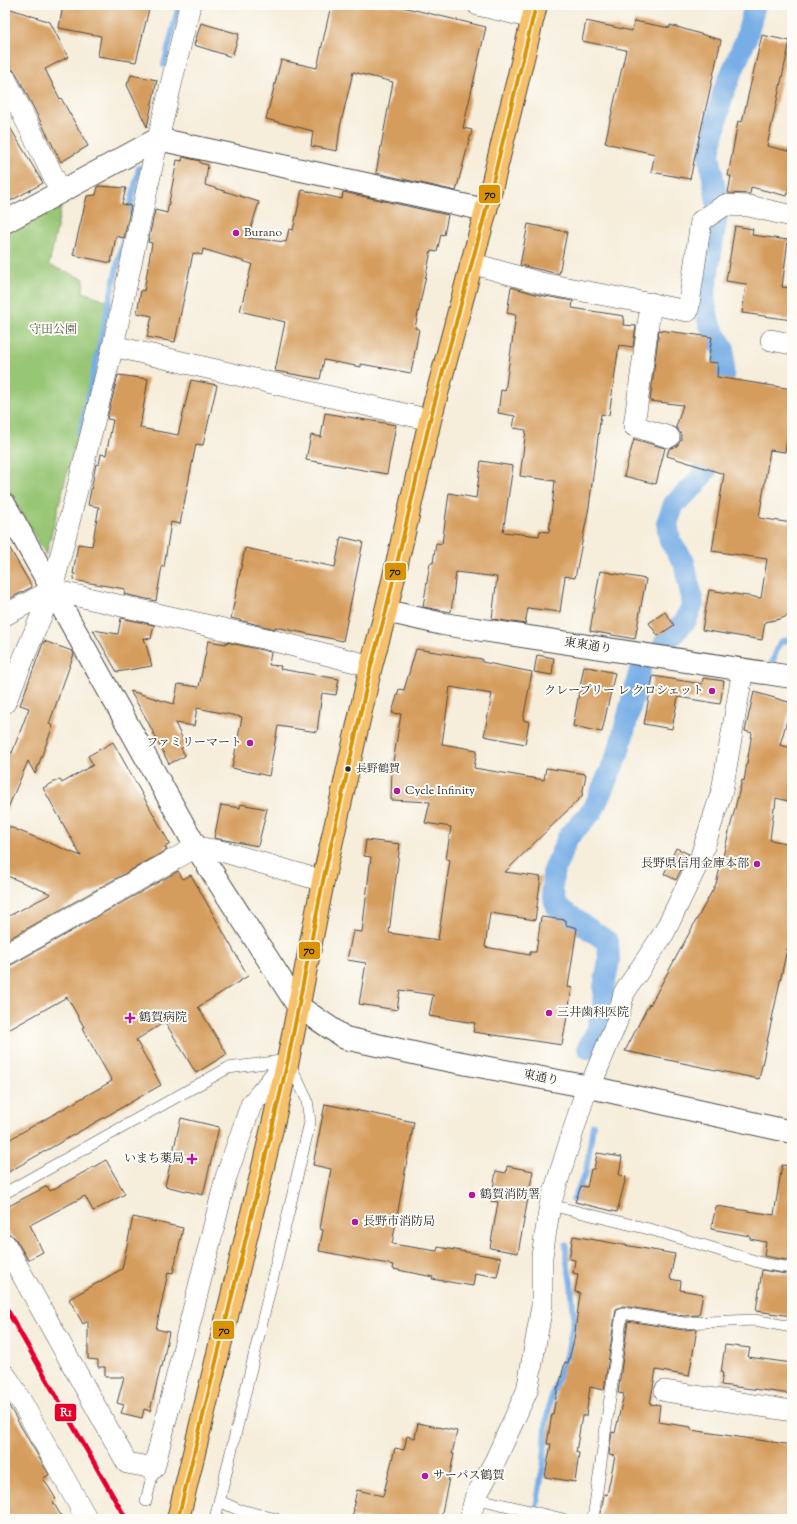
<svg xmlns="http://www.w3.org/2000/svg" width="797" height="1524" viewBox="0 0 797 1524" font-family="'Sorts Mill Goudy','Noto Serif JP',serif">
  <style>
    .green { fill: #97c674; stroke: #617850 }
    .lines { fill: none; stroke-linecap: round; stroke-linejoin: round }
    .stream { stroke: #77aee6; stroke-width: 6 }
    .canal { stroke: #77aee6; stroke-width: 22 }
    .building { fill: #d59d5d }
    .service-casing { stroke: #494845; stroke-width: 12 }
    .minor-casing { stroke: #494845; stroke-width: 22 }
    .tertiary-casing { stroke: #494845; stroke-width: 24 }
    .trunk-casing { stroke: #494845; stroke-width: 24 }
    .service { stroke: #fff; stroke-width: 11 }
    .minor { stroke: #fff; stroke-width: 21 }
    .tertiary { stroke: #fff; stroke-width: 22 }
    .trunk { stroke: #f6c16b; stroke-width: 22 }
    .rail { stroke: #2b2b2b; stroke-width: 3; stroke-dasharray: 6 3; stroke-linecap: butt }
    .bus-1-casing { stroke: #fdfcf7; stroke-width: 7 }
    .bus-1 { stroke: #d89406; stroke-width: 4 }
    .rail-1-casing { stroke: #fdfcf7; stroke-width: 8 }
    .rail-1 { stroke: #e4002b; stroke-width: 5 }
    .poi-dot { fill: #b5179e; stroke: #fdfcf7; stroke-width: 1.5 }
    .bus-dot { fill: #2b2b2b; stroke: #fdfcf7; stroke-width: 1.5 }
    .labels { text-anchor: middle; dominant-baseline: central; stroke-width: 4; stroke-linejoin: round; paint-order: stroke }
    .bus-label { font-size: 11px; fill: #2b2b2b; stroke: #fdfcf7; text-anchor: start }
    .poi-label { font-size: 12px; fill: #2b2b2b; stroke: #fdfcf7; text-anchor: start }
    .park-label { font-size: 12px; fill: #4b5a41; stroke: #fdfcf7 }
    .street-label { font-size: 12px; fill: #2b2b2b; stroke: #fdfcf7 }
    .line-badge { stroke: #fdfcf7; stroke-width: 1.5 }
    .badge-label { font-size: 11px; text-anchor: middle; font-weight: bold; fill: #fff }
    .pale-badge-label { font-size: 11px; text-anchor: middle; font-weight: bold; fill: #111 }
  </style>
  <rect width="100%" height="100%" fill="#fdfcf7"/>
  <filter id="ink" filterUnits="userSpaceOnUse"><feTurbulence type="fractalNoise" baseFrequency=".025" numOctaves="2"/><feDisplacementMap in="SourceGraphic" scale="8" xChannelSelector="R" yChannelSelector="G"/><feConvolveMatrix kernelMatrix="1 2 1 2 8 2 1 2 1" color-interpolation-filters="sRGB"/></filter>
  <filter id="wash" filterUnits="userSpaceOnUse"><feTurbulence type="fractalNoise" baseFrequency=".012" numOctaves="4" result="noise"/><feDisplacementMap in="SourceGraphic" scale="16" xChannelSelector="R" yChannelSelector="G"/><feGaussianBlur stdDeviation="0.9" result="paint"/><feColorMatrix in="noise" values="0 0 0 0 0 0 0 0 0 0 0 0 0 0 0 0 0 1.4 0 .05"/><feComposite in="paint" operator="in"/></filter>
  <g filter="url(#wash)">
    <rect width="100%" height="100%" fill="#f6edda"/>
    <path class="green" d="M63 199 49 265 84 279 83 292 111 302 46 555 5 484V232Z"/>
    <g class="lines">
      <path class="stream" d="M164 65 179 5
        M129 213 139 168
        M80 434 125 230
        M772 663 780 642 792 639
        M573 1200 586 1172 593 1125
        M536 1508 544 1461 546 1424 550 1402 561 1367 567 1356 574 1318 571 1283 566 1257V1245"/>
      <path class="canal" d="M722 407 724 349 709 323 704 297 718 208 709 154 723 93 746 39 755 5
        M664 644 686 620 693 603 684 562 670 541 667 523 674 504 694 486 710 464 716 441
        M588 1048 598 1029 603 1009 604 987 609 960 608 942 556 906 552 889 553 873 568 837 593 810 618 754 640 670"/>
    </g>
    <g id="blocks">
      <path class="building" d="M63 5H150L136 62 98 56 101 36 59 28Z
        M331 5H394L486 27 463 128 472 130 456 191 376 173 393 82 353 72 340 127 337 151 311 146 313 131 266 119 281 60 317 68Z
        M5 7 50 22 68 57 45 69 60 99 61 98 88 146 61 162 16 73 11 68 5 56Z
        M586 21 632 31 634 21 670 28V25L721 40 690 179 651 172 655 154 605 143 626 50 582 41Z
        M201 23 239 34 232 57 194 45Z
        M762 35 790 41 767 146 792 152V175L787 196 751 187 750 194 728 193 731 176H728L738 121 742 122Z
        M131 75 157 80 147 127 127 85Z
        M5 119 43 183 5 204Z
        M183 157 200 161V163L208 165 205 185 259 202 248 238 286 242 289 229 293 230 302 190 342 199 343 192 448 215 444 235 441 234 437 252 431 251 415 328 419 329 411 373 361 364V367L324 360 320 379 275 371 285 322 240 311 252 264 203 249 202 255 193 253 175 342 147 337 152 316 137 313 141 290 144 291 152 243 148 242 155 210 167 213 177 160 182 161Z
        M98 186 126 188 122 204 131 206 124 238 116 236 111 263 73 255 87 196 96 195Z
        M528 224 567 232 559 274 520 265Z
        M735 226 753 229 752 235 788 240 782 287 792 288V320L742 313 746 284 726 281Z
        M511 287 539 295 573 301 572 308 624 316 623 325 636 326 633 347 619 345 609 415 601 414 589 507 575 578 565 576 560 612 528 608 525 624 492 619 497 577 456 572 451 612 423 607 430 563H433L436 543 442 544 449 493 476 498 481 461 513 466 503 532 539 536 540 531 549 532 555 481 520 476 526 430 513 428 515 416 498 413 501 390 505 391 516 315 507 313Z
        M659 330 712 337 708 362 718 363 717 377 792 389V405L785 452 770 450 759 518 792 523V614L780 619 765 622 762 640 702 630 709 590 761 598 767 559 712 551 724 474 667 456 669 449 677 446 681 440V434L676 427 683 405 650 401Z
        M118 375 148 379 140 428 178 435 191 380 217 385 203 445 196 444 180 524 171 522 164 567 162 566 156 601 124 594 125 589 73 580 75 574H73L78 544 92 546 99 507 88 505 96 464 99 465 101 454 106 455 113 420 107 419Z
        M325 413 396 425 387 474 306 460 311 435 321 437Z
        M634 439 665 448 656 484 624 476Z
        M341 537 363 542 343 641 275 627V629L231 618 245 548 335 567Z
        M5 540 32 587 5 601Z
        M600 571 646 579 635 639 590 631Z
        M665 612 674 625 658 636 649 623Z
        M121 618 154 625 151 639 144 638 152 666 117 672 93 630 118 634Z
        M44 641 72 651 74 654 49 724 53 726 35 774 28 761 5 815V750L12 753 29 708 20 705Z
        M208 641 226 644V642L271 652 269 665 281 666 280 669 339 679 336 695 322 693 317 732 278 726 269 776 232 768 242 717 197 708 194 726 175 723 186 746 181 748 185 756 169 764 147 720 130 691 174 704 178 684 199 687Z
        M416 649 482 659V662L532 672 523 720 529 722 525 744 484 736 492 694 450 687 442 744 477 750 474 768 544 780 546 768 586 774 582 796 505 872 541 877 535 920 490 913 485 947 530 955V952H536L541 917 566 920V925L577 928 568 987 572 988 562 1045 473 1032 475 1023 429 1016 433 995 400 990 397 1010 359 1004 366 963 347 960 353 931 362 932 371 857 364 856 366 840 400 844 389 933 438 940 450 860 446 859 451 827 425 823 430 802 391 800 392 768 401 714 392 713 399 689 404 690Z
        M537 655 554 658 552 675 534 672Z
        M584 666 615 673 602 732 573 726Z
        M653 676 702 684 703 678 724 681 720 704 678 697 672 729 644 724Z
        M754 692 792 703 780 745 792 748V802L776 798 775 808H774L770 840 792 844V950L787 949 759 1079 625 1051 649 1004 650 1005 716 884 742 780 744 781 752 733 745 731Z
        M113 742 170 844 165 847 167 850 5 941V918L51 894 5 875V825L81 856 43 788 60 779 62 783 93 765 88 756Z
        M240 804 267 809 258 846 214 838 221 805 240 808Z
        M676 848 689 854 676 880 664 874Z
        M178 871 183 879 191 875 248 976 198 1007 227 1054 196 1073 165 1022 136 1040 161 1085 5 1174V1142L112 1081 82 1028 84 1027 67 997 5 1032V967L11 965Z
        M325 1104 414 1122 392 1244 437 1251 438 1247 501 1258 497 1277 475 1273 473 1286 432 1279 433 1277 393 1269 394 1265 319 1251 323 1230 320 1229 331 1169 313 1165Z
        M181 1118 219 1127 203 1195 165 1186Z
        M597 1153 622 1157 619 1175 626 1177 617 1212 575 1202 581 1186 587 1187 591 1169H594Z
        M106 1160 125 1194 93 1211 85 1196 30 1225 43 1252 28 1260 15 1238 8 1233 5 1226V1208L47 1186 50 1191Z
        M782 1165 792 1166V1261L764 1256 766 1242 750 1239V1236L711 1229 716 1206 774 1215Z
        M507 1166 533 1171 518 1253 490 1248 498 1202 491 1201 496 1171 506 1173Z
        M133 1217 183 1228 173 1273 168 1272 156 1329 169 1332 162 1367 161 1366 150 1411 144 1409 142 1418 121 1413 124 1405 117 1403 124 1377H105V1367H98V1360L88 1359V1321L83 1324 69 1299 122 1269Z
        M573 1236 675 1254 670 1279 681 1281 680 1290 703 1294 699 1315 684 1316 623 1306 616 1309 604 1390 590 1387 586 1416H582L576 1452 579 1453 575 1482 545 1477 551 1444H547L552 1414H553L558 1386H559L565 1362 568 1363 574 1340 580 1293 575 1292 578 1274 573 1273 575 1260 569 1259Z
        M762 1270 792 1275V1316L756 1311Z
        M628 1321 683 1330 697 1329 689 1376 656 1370 650 1404 660 1405 658 1422 691 1427V1430L792 1445V1519H600L604 1494 607 1495 615 1456 609 1455 612 1432 615 1433 624 1394 618 1393Z
        M725 1345 750 1348 748 1357 792 1363V1394L721 1385 723 1373H721Z
        M5 1399 49 1475 43 1478 56 1499 53 1502 63 1519H5Z
        M418 1423 457 1431 452 1454H454L441 1517H437L436 1519H361L352 1517 354 1509 353 1508 357 1490 383 1496 395 1448 404 1450 407 1436 415 1438Z"/>
    </g>
  </g>
  <g filter="url(#ink)">
    <use href="#blocks" fill-opacity="0" stroke="#494845" stroke-width="1"/>
    <g class="lines">
      <g class="service-casing">
        <path id="service" d="M5 1193 228 1068 288 1060 307 1100 310 1122 215 1519
          M550 1205 653 1230 765 1264 792 1268
          M475 1498 563 1519
          M146 1501 154 1468
          M219 1501 237 1509 276 1519
          M593 1519 622 1313 684 1323 754 1320 792 1327"/>
      </g>
      <g class="minor-casing">
        <path id="minor" d="M190 5 158 139 113 346 52 590 267 639 371 666
          M478 5 533 18
          M5 78 61 192
          M471 263 541 283 688 311 701 221 725 205 749 206 792 216
          M651 303 634 426 669 437
          M771 340 792 344
          M113 346 430 420
          M5 615 52 590
          M5 703 52 590
          M5 955 196 847 221 851 323 881
          M590 1087 617 1021 624 993 664 933 700 859 722 791 743 669
          M5 1244 127 1463 154 1468 226 1177 251 1105 288 1060
          M5 1375 12 1385 87 1519
          M665 1391 792 1411
          M470 1519 475 1498 495 1461 527 1391 542 1306V1256L550 1205 587 1087"/>
      </g>
      <g class="tertiary-casing">
        <path id="tertiary" d="M5 222 158 139 486 210
          M5 505 196 847 298 1006 345 1038 441 1059 590 1087 792 1132
          M386 611 443 624 792 677"/>
      </g>
      <g class="trunk-casing">
        <path id="trunk" d="M178 1519 259 1184 288 1060 323 881 371 666 386 611 430 420 486 210 536 5"/>
      </g>
      <use href="#service" class="service"/>
      <use href="#minor" class="minor"/>
      <use href="#tertiary" class="tertiary"/>
      <use href="#trunk" class="trunk"/>
      <path class="rail" d="M5 1306 126 1519"/>
      <g class="bus-1-casing">
        <path id="bus-1" d="M178 1519 259 1184 288 1060 323 881 371 666 386 611 430 420 486 210 536 5"/>
      </g>
      <use href="#bus-1" class="bus-1"/>
      <g class="rail-1-casing">
        <path id="rail-1" d="M5 1306 126 1519"/>
      </g>
      <use href="#rail-1" class="rail-1"/>
    </g>
  </g>
  <g class="poi-dot">
    <circle cx="236" cy="233" r="4"/>
    <circle cx="712" cy="691" r="4"/>
    <circle cx="250" cy="743" r="4"/>
    <circle cx="397" cy="791" r="4"/>
    <circle cx="757" cy="864" r="4"/>
    <circle cx="549" cy="1013" r="4"/>
    <path d="M128 1012h4v4h4v4h-4v4h-4v-4h-4v-4h4z"/>
    <path d="M190 1153h4v4h4v4h-4v4h-4v-4h-4v-4h4z"/>
    <circle cx="472" cy="1195" r="4"/>
    <circle cx="355" cy="1222" r="4"/>
    <circle cx="425" cy="1476" r="4"/>
  </g>
  <circle class="bus-dot" cx="348" cy="769" r="3.5"/>
  <g class="labels">
    <g class="bus-label">
      <text x="356" y="769">長野鶴賀</text>
    </g>
    <g class="poi-label">
      <text x="244" y="233">Burano</text>
      <text x="704" y="691" text-anchor="end">クレープリー レ クロシェット</text>
      <text x="242" y="743" text-anchor="end">ファミリーマート</text>
      <text x="405" y="791">Cycle Infinity</text>
      <text x="749" y="864" text-anchor="end">長野県信用金庫本部</text>
      <text x="557" y="1013">三井歯科医院</text>
      <text x="139" y="1018">鶴賀病院</text>
      <text x="184" y="1159" text-anchor="end">いまち薬局</text>
      <text x="480" y="1195">鶴賀消防署</text>
      <text x="363" y="1222">長野市消防局</text>
      <text x="433" y="1476">サーパス鶴賀</text>
    </g>
    <g class="park-label">
      <text x="53" y="330">守田公園</text>
    </g>
    <g class="street-label">
      <text transform="translate(588 646) rotate(9)">東東通り</text>
      <text transform="translate(541 1078) rotate(11)">東通り</text>
    </g>
  </g>
  <g class="line-badge">
    <rect x="478" y="184" width="23" height="20" rx="4" fill="#d89406"/>
    <rect x="384" y="562" width="23" height="19" rx="4" fill="#d89406"/>
    <rect x="298" y="941" width="23" height="19" rx="4" fill="#d89406"/>
    <rect x="212" y="1320" width="23" height="20" rx="4" fill="#d89406"/>
    <rect x="54" y="1403" width="23" height="19" rx="4" fill="#e4002b"/>
  </g>
  <g class="badge-label">
    <text x="66" y="1416">R1</text>
  </g>
  <g class="pale-badge-label">
    <text x="490" y="198">70</text>
    <text x="395" y="575">70</text>
    <text x="309" y="954">70</text>
    <text x="224" y="1334">70</text>
  </g>
  <rect width="797" height="1524" fill="none" stroke="#fdfcf7" stroke-width="20"/>
</svg>
